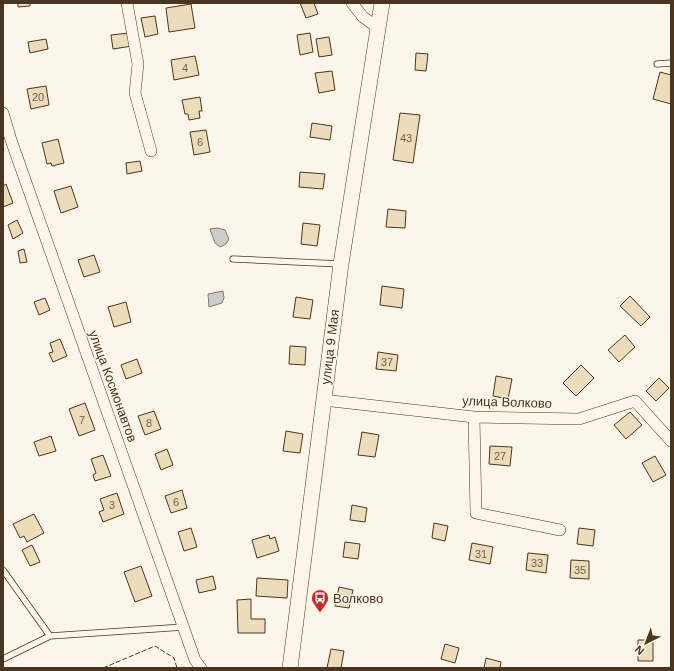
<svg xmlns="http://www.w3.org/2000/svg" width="674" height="671" viewBox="0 0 674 671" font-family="Helvetica,sans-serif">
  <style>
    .water { fill: #c9cecd; stroke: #887966 }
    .building { fill: #ecdcbc; stroke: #4a3520 }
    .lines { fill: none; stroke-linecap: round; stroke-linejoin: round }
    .lane-casing { stroke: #4a3520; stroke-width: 7 }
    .street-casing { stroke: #4a3520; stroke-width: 12 }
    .secondary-casing { stroke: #4a3520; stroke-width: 16 }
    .lane { stroke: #fbf6e9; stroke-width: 5.5 }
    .street { stroke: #fbf6e9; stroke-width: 11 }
    .secondary { stroke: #fbf6e9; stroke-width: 15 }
    .fence { stroke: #4a3520; stroke-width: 1; stroke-dasharray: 5 2; stroke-linecap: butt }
    .labels { text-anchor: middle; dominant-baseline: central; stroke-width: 3; stroke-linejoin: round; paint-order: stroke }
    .number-label { font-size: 11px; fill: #725f47 }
    .street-label { font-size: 13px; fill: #4a3520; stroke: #fbf6e9 }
    .poi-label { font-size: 13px; fill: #4a3520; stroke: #fbf6e9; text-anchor: start }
  </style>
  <rect width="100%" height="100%" fill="#fbf6e9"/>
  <path class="water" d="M218 228 225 230 229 239 226 244 220 247 215 243 210 229Z
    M223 291 224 298 222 303 209 307 208 294Z"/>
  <path class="building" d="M18 3H30V6L18 7Z
    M300 3H314L318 14 306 18Z
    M191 4 195 28 169 32 166 8Z
    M155 16 158 34 145 37 141 18Z
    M129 33 132 46 113 49 111 35Z
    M310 33 313 52 300 55 297 35Z
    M329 37 332 55 319 57 316 39Z
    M46 39 48 49 30 53 28 42Z
    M416 53 428 54 426 71 415 70Z
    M195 56 199 75 174 80 171 60Z
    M332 71 335 90 319 93 315 73Z
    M660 72 671 75V104L653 99Z
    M46 86 49 105 31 109 27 89Z
    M200 97 202 111H199L200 118 189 120 188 114H185L182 100Z
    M400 113 420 115 413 163 393 160Z
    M312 123 332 126 330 140 310 137Z
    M206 130 210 152 194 155 190 132Z
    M58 139 64 163 52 166 51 163 47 164 42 143Z
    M140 161 142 171 127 174 126 163Z
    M300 172 325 174 323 189 299 187Z
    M6 184 13 203 3 207V186Z
    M71 186 78 207 61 213 54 191Z
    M388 209 406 211 405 228 386 227Z
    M17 220 23 233 13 239 8 225Z
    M303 223 320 225 317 246 301 244Z
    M24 249 27 262 20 263 18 251Z
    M94 255 100 272 84 277 78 260Z
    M382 286 404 289 402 308 380 305Z
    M630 296 650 317 641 326 620 306Z
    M296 297 313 300 310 319 293 317Z
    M45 298 50 310 39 315 34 302Z
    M126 302 131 322 114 327 108 307Z
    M625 335 635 347 619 362 608 350Z
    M60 339 67 356 53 362 49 353 53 352 50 343Z
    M290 346 306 347 305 365 289 364Z
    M378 352 398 355 396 371 376 369Z
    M137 359 142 373 126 379 121 365Z
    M581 365 594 378 576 396 563 383Z
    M496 376 512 379 508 399 493 396Z
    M659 378 669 388 656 401 646 391Z
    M85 403 95 430 79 436 69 409Z
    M154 411 161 429 145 435 138 416Z
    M630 412 642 425 626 439 614 425Z
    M286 431 303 434 300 453 283 451Z
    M362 432 379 435 375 457 358 455Z
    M51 436 56 451 39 456 34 442Z
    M490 446 512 447 510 466 489 464Z
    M167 449 173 465 161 470 155 454Z
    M103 455 111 476 95 481 93 475 96 473 91 459Z
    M655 456 666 475 653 482 642 463Z
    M182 490 187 508 171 513 165 496Z
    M117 493 124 514 103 522 99 512 104 510 100 499Z
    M352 505 367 508 365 522 350 520Z
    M34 514 44 533 27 542 24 536 20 538 13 524Z
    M434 523 448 526 445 541 432 538Z
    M191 528 197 547 184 551 178 532Z
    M579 528 595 530 593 546 577 544Z
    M269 535 270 539 275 537 279 551 257 558 252 540Z
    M345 542 360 544 358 559 343 557Z
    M472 543 493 547 490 564 469 560Z
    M32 545 40 562 30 566 22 550Z
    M528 553 548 555 546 573 526 570Z
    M571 560 589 561V579L570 578Z
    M141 566 152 596 135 602 124 572Z
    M213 576 216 589 199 593 196 580Z
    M257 578 288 580 287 598 256 596Z
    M339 587 353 590 349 608 335 606Z
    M251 599V619H265V633H238L237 600Z
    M638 640H653V661H638Z
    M445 644 459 648 455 663 441 659Z
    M331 649 344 651 341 668H327Z
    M486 658 501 662 500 668H484Z"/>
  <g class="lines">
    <g class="lane-casing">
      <path id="lane" d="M657 64 671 63
        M233 259 340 264
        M3 570 50 636 184 627
        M3 659 50 636"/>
    </g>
    <g class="street-casing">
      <path id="street" d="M127 3 138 64 135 93 151 151
        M352 3 363 17 377 27
        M3 113 11 140 195 660 201 668
        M323 400 474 417 579 419 635 401 671 441
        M474 417 476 513 560 530"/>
    </g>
    <g class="secondary-casing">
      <path id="secondary" d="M290 668 341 264 382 3"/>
    </g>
    <use href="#lane" class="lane"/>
    <use href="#street" class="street"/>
    <use href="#secondary" class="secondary"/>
    <path class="fence" d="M103 668 155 646 174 658 177 668"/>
  </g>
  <defs>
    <g id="bus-pin" transform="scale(0.9)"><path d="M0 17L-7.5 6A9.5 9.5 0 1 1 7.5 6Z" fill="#c62828" stroke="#fbf6e9"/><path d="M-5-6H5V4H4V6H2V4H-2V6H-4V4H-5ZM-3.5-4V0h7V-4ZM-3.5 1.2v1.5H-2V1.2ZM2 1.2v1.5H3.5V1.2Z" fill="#fff"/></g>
  </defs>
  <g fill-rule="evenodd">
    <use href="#bus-pin" x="320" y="598"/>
  </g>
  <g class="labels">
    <g class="number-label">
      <text x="185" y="68">4</text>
      <text x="38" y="97">20</text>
      <text x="406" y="138">43</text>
      <text x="200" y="142">6</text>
      <text x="387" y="362">37</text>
      <text x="82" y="420">7</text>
      <text x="149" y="423">8</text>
      <text x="500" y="456">27</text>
      <text x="176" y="502">6</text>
      <text x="112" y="505">3</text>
      <text x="481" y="554">31</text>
      <text x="537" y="563">33</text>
      <text x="580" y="570">35</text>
    </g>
    <g class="street-label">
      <text transform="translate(330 347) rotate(-83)">улица 9 Мая</text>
      <text transform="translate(113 386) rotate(70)">улица Космонавтов</text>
      <text transform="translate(507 402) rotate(2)">улица Волково</text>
    </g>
    <g class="poi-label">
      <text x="333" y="598">Волково</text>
    </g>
  </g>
  <rect width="674" height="671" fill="none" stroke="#4a3520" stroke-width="8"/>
  <g transform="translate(646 643) rotate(222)" stroke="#fbf6e9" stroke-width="3" paint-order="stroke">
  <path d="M0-3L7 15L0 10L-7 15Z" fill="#4a3520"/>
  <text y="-6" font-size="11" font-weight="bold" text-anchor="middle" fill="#4a3520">N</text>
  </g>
</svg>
